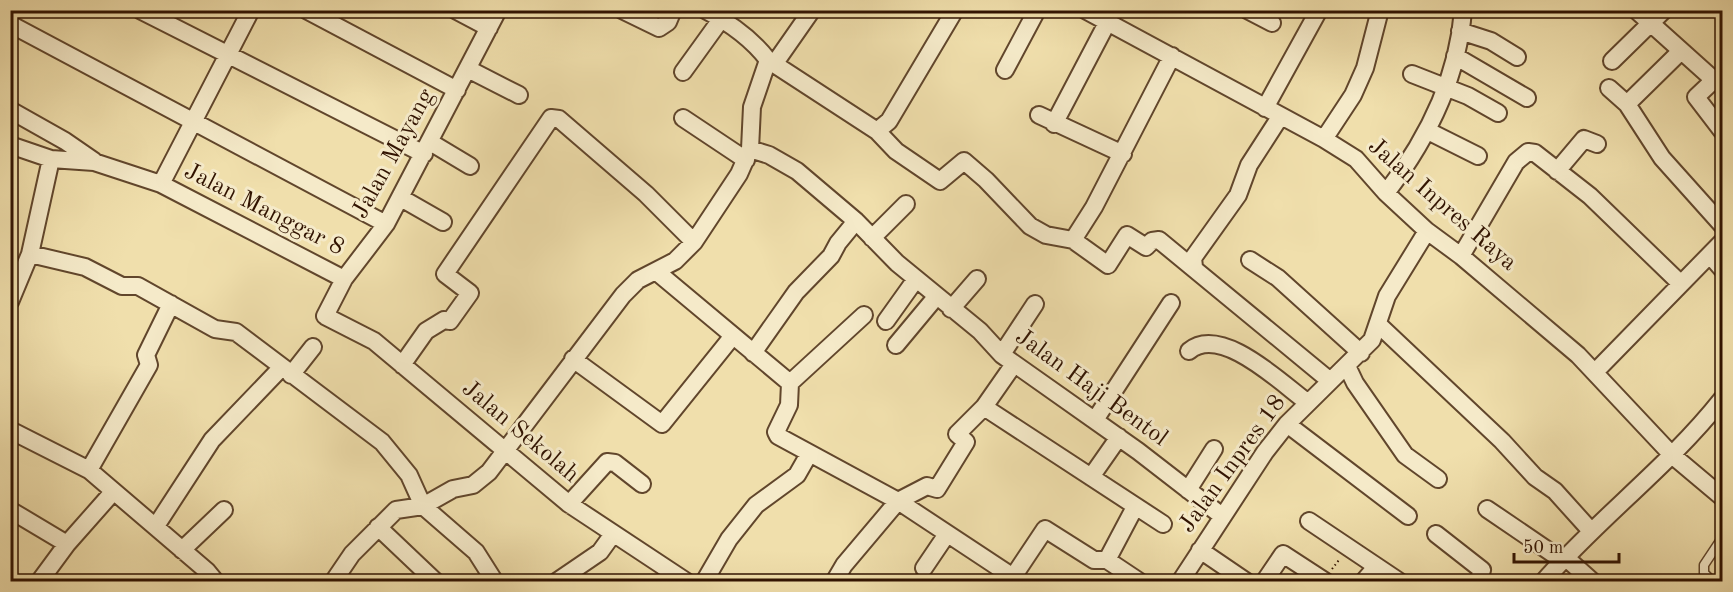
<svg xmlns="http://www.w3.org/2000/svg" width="1733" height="592" viewBox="0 0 1733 592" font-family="'Old Standard TT',serif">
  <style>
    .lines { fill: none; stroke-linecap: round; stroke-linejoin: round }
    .service-casing { stroke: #61462c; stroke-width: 11 }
    .minor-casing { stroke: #61462c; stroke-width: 20 }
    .path { stroke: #311301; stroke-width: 2; stroke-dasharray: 1.5 3; stroke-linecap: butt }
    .service { stroke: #f5eac9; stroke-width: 8 }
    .minor { stroke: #f5eac9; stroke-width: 16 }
    .labels { text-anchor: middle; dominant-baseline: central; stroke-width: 6; stroke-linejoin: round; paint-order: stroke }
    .street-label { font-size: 24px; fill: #311301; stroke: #f5eac9 }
  </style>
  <rect width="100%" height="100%" fill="#f0dfac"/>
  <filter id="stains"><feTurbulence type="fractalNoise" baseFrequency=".00333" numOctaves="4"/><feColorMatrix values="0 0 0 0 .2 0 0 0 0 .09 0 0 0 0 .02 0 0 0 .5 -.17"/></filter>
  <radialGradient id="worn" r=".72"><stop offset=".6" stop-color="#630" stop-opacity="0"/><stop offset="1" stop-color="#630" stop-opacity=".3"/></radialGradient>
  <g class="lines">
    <g class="service-casing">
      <path id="service" d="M1713 582 1704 573V565L1722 538"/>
    </g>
    <g class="minor-casing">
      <path id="minor" d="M140 10 424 154
        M306 10 457 90
        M455 10 489 28
        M498 10 386 224 344 279 325 316 374 341 569 504 687 582
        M622 10 659 28 668 22 673 10
        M705 10C728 22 752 39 768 60L877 131 896 151 940 181 964 161 986 180 1030 226 1046 235 1073 240 1108 265 1127 235 1146 247 1152 241 1159 240 1329 380
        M1085 10 1324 139 1356 159 1386 193 1427 231 1461 256 1578 355 1672 455 1722 497
        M1247 10 1272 23
        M1636 10 1714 80 1696 97 1722 131
        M10 24 386 224
        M1460 31 1491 41 1517 57
        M1455 56 1527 98
        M1612 61 1664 10
        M775 63 812 10
        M468 69 519 95
        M1005 70 1037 10
        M683 72 727 11
        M1412 74 1468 96 1498 113
        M1609 88 1627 104 1662 158 1722 225
        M1627 104 1681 51
        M1265 108 1319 10
        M10 110 65 141 94 161
        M1039 115 1123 154
        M683 118 746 160
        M1054 124 1107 23
        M877 131 889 121 955 10
        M1428 131 1478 156
        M1324 139 1353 95 1365 68 1380 10
        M430 142 470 166
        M10 145 51 159 94 162 161 184 344 279
        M750 149 769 155 797 171 856 221 897 263 980 331 1002 355 1138 451 1222 516
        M1557 171 1584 139 1597 144
        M161 184 251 10
        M1386 193C1426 141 1458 78 1463 10
        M401 198 443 222
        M872 238 906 204
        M1073 240 1094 207 1172 56
        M30 254 85 267 122 286H138L215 329 236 332 382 442 409 475 423 506 476 552 495 582
        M1710 255 1722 269
        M1461 256 1516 162 1528 152 1535 153 1590 196 1681 284
        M1250 260 1278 278 1361 353
        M1194 267 1193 258 1238 195 1249 165 1280 117
        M657 272 790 383 789 405 776 432 778 436 898 501 1013 577 1045 529 1094 560H1107L1140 582
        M10 302 30 254 51 159
        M951 309 977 279
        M886 321 916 279
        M1379 325 1502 441 1535 477 1555 491 1591 531
        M896 345 936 297
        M1189 351C1221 324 1281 383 1307 402
        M753 353 796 292 831 256 838 243 856 221
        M1002 354 1035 304
        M573 359 662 424 732 337
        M402 365 426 331 444 320 450 321 470 293 445 274 551 118 559 119 646 194 694 242
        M1347 366 1355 383 1405 455 1438 479
        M1595 372 1722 242
        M291 375 313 347
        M790 383 864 315
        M984 407 1163 524
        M1095 420 1171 303
        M1287 424 1408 516
        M10 430 89 470 207 571 216 582
        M89 470 149 365 146 355 171 304
        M1091 477 1119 437
        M1188 490 1214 449
        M569 504 607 462 615 463 642 484
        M1487 509 1562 560
        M10 510 67 544
        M1309 521 1400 582
        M156 526 212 440 282 367
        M378 527 436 582
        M1436 534 1482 570 1478 582
        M182 550 224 510
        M1200 550 1247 582
        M1565 557 1593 582
        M1107 560 1135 507
        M924 568 947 534
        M39 582 67 544 113 492
        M333 582 352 554 396 510 423 506 453 489 473 485 489 472 623 295 638 280 675 261 694 242 739 174 750 149 752 107 768 60
        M556 582 600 552 613 534
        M704 582 729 539 756 505 797 475 809 454
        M834 582 844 565 898 501 927 486 937 489 966 442 957 434 984 407 1014 364
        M1180 582 1265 452 1287 424 1372 340 1387 296 1427 231
        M1264 582 1283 554 1326 582
        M1363 582 1376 567
        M1543 582C1600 517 1669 466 1722 399"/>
    </g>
    <path class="path" d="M1332 569 1339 560"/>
    <use href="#service" class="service"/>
    <use href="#minor" class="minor"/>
  </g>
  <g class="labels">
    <g class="street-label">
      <text transform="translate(394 154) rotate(-61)">Jalan Mayang</text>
      <text transform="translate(1442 205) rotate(41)">Jalan Inpres Raya</text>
      <text transform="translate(264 210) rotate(27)">Jalan Manggar 8</text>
      <text transform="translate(1091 388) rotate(36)">Jalan Haji Bentol</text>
      <text transform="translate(520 432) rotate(40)">Jalan Sekolah</text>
      <text transform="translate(1233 464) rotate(-54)">Jalan Inpres 18</text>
    </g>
  </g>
  <rect width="1733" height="592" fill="none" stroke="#f0dfac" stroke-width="36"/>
  <rect x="12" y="12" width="1709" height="568" fill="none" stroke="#311301" stroke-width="3"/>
  <rect x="18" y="18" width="1697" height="556" fill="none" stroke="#311301" stroke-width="1.5"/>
  <path d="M1514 553v9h105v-9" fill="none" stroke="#311301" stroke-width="3"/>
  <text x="1523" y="553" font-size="18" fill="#311301" stroke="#f5eac9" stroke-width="4.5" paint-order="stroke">50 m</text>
  <rect width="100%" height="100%" filter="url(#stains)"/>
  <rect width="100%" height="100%" fill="url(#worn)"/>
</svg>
